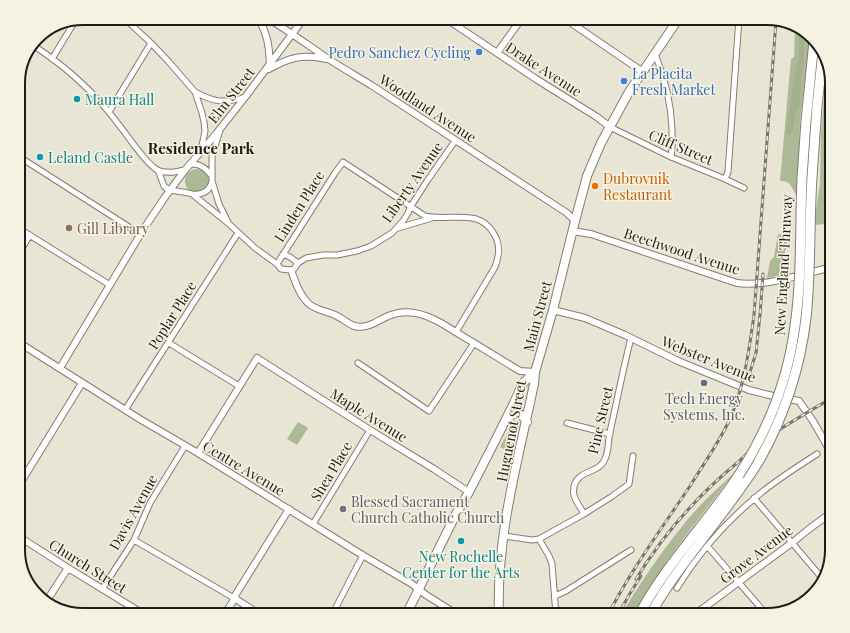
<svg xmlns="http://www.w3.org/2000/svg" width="850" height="633" viewBox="0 0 850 633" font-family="'Playfair Display',serif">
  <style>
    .green { fill: #adb897 }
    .forest { fill: #a4b08c }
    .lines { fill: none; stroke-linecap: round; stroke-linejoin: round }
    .minor-casing { stroke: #827e70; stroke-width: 7 }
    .tertiary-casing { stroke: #827e70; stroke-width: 8 }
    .primary-casing { stroke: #827e70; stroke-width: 10 }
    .motorway-casing { stroke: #827e70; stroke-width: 11 }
    .minor { stroke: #fff; stroke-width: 5 }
    .tertiary { stroke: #fff; stroke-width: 6 }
    .primary { stroke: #fff; stroke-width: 8 }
    .motorway { stroke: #fff; stroke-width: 9 }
    .rail-casing { stroke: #79766d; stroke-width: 3 }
    .rail { stroke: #f6f2e2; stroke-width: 1.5; stroke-dasharray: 4.5; stroke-linecap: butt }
    .motorway-bridge-casing { stroke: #827e70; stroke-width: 11; stroke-linecap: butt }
    .motorway-bridge { stroke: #fff; stroke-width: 9 }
    .shop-dot { fill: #3f7fe0; stroke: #f6f2e2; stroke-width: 1.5 }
    .culture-dot { fill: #0f9aa8; stroke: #f6f2e2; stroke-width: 1.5 }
    .food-dot { fill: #e8710a; stroke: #f6f2e2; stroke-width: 1.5 }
    .education-dot { fill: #8d6e63; stroke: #f6f2e2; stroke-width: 1.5 }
    .service-dot { fill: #5c6f8a; stroke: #f6f2e2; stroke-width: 1.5 }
    .worship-dot { fill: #6b7280; stroke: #f6f2e2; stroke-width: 1.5 }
    .labels { text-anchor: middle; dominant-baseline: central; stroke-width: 3; stroke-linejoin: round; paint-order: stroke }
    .shop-label { font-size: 14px; fill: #366cbe; stroke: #f6f2e2; text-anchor: end }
    .street-label { font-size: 14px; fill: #1f1d18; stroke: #f6f2e2 }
    .culture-label { font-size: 14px; fill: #0d838f; stroke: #f6f2e2; text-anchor: start }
    .food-label { font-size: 14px; fill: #c56008; stroke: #f6f2e2; text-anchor: start }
    .education-label { font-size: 14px; fill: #785e54; stroke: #f6f2e2; text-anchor: start }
    .service-label { font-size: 14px; fill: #4e5e75; stroke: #f6f2e2 }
    .worship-label { font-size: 14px; fill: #5b616d; stroke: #f6f2e2; text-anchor: start }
    .neighbourhood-label { font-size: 15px; font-weight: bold; fill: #1f1d18; stroke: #f6f2e2 }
    .rim { fill: none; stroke: #1f1d18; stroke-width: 2 }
  </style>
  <rect width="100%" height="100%" fill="#e9e5d5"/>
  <path class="green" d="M795 28 807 32 810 36 800 122 797 196C791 188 792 181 780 181L791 59 794 57Z
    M828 67 832 83V146L827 175 831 184H832V188L829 189 827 192 825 224 814 225 820 183 821 133 824 97Z
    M185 181a12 12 0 1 1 24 0a12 12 0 1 1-24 0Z
    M778 234 785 235C790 243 784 250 784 258 784 263 786 267 788 271L786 274 767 278 770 261 774 257Z
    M515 420H517L519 422 514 454 500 447Z
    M298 422 308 428 297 445 287 439Z
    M734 473C699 520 660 564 633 615H621C640 583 661 552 684 524 699 505 717 489 734 473Z"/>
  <path class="forest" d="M799 29 807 33 804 45V55L803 65 801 77 800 105 795 116 792 132 789 135 786 134 795 73C800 59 799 44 799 29Z
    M830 131 832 133V158L830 177 832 184 828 185C827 185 826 184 826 183 823 178 824 150 826 144 826 139 828 135 830 131Z"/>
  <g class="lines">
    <g class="minor-casing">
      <path id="minor" d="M124 18 151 43 169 62 195 92 202 113 204 122 205 131 201 151
        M34 46C62 64 87 86 108 111 117 122 126 134 134 145 141 154 148 164 157 170 166 174 176 172 185 170
        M655 54C665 78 671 103 672 129 672 138 673 147 671 157
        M52 59 75 21
        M195 92C214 102 224 104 245 97
        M109 112 151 43
        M610 127 671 157 725 179 744 188
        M220 130 212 156V181L219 204 228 222
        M18 156 140 234
        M190 164C202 164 205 168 212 176
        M158 170C160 175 162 181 164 186 168 192 184 191 192 194L228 223 255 248 277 264 281 269 290 270 294 269 298 263 306 258 323 255H337L357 251 371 246 392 233 403 221 408 213 411 206 427 181 455 141
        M725 179 728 172 739 18
        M192 194C203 195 210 191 212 181
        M18 228 110 285
        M398 228 432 218
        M283 254 290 257 298 263
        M18 255 30 235
        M277 264 335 173 343 162 425 216C450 222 479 207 494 234 501 245 499 256 495 267L456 332
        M169 343 239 386
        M358 363 429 411 474 343
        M125 410 238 233
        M567 423 610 434
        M754 498 822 578
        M584 514C581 508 575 501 574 495 573 492 574 489 574 486 579 469 599 474 605 459 609 451 608 440 610 432 617 401 623 369 631 338
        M313 524 370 430
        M504 536 532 540 539 539 584 514 611 497 629 484 633 456
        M539 539 549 556 552 564 556 615
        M134 540 234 598
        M708 547 767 615
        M677 588C698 554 725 523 755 498 774 481 796 468 817 454
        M102 589 134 540 150 503 185 446
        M555 596 566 591 631 550
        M131 615 135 609
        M332 615 363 555"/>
    </g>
    <g class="tertiary-casing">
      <path id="tertiary" d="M258 18C268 35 269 46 270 65
        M267 18C289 31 309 46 330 60 344 69 358 77 371 85 437 128 502 171 567 213L575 221
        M445 18 536 79 597 117 610 127
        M564 18 643 72
        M497 53 522 18
        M269 69C290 57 303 54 327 59
        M572 231 591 234 603 238 737 283C767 287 802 274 832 267
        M291 270C295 281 299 294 308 303 315 310 326 311 335 315 342 318 347 323 354 326 358 327 363 327 366 326 373 325 379 320 386 317 406 308 423 313 441 323L520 371 535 372
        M553 310 585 318 625 335 678 361 749 390 773 396 799 401 813 421 832 454
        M18 342 138 418 198 453 359 553 412 584 426 595 458 615
        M60 368 143 230 165 197 185 170 216 134 246 96 304 18
        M198 453 257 358 370 430 434 469 469 492
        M18 487 82 383
        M18 536 68 568 145 615
        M234 598 261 615
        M46 602 68 568
        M224 615 232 603 236 594 289 509
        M694 615 793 542 809 529 832 512"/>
    </g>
    <g class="primary-casing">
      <path id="primary" d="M508 417C517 411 521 413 527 422
        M406 615 456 514 469 492 491 449 513 405 523 383 535 372
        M499 615C496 537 518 460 534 384L535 372 553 310 575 221 587 176 601 143 629 92 679 18"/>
    </g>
    <g class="motorway-casing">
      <path id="motorway" d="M812 177 817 106 823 51
        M802 178 806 121 814 41
        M639 615C666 564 707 523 739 475
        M650 615C681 559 727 514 760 459"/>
    </g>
    <use href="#minor" class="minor"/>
    <use href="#tertiary" class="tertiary"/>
    <use href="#primary" class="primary"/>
    <use href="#motorway" class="motorway"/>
    <g class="rail-casing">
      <path id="rail" d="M749 375 756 353 760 315 763 274
        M636 579C663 535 697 496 737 463 744 456 752 449 760 443 783 426 808 412 832 398
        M608 615C631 570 662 528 690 486 703 465 718 444 729 421 744 388 749 351 754 315L776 21
        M618 615 629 595 641 576"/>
    </g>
    <use href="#rail" class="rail"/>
    <g class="motorway-bridge-casing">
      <path id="motorway-bridge" d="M760 459C784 416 800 368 806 318 811 271 809 224 812 177
        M739 475C768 430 788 380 795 326 802 277 800 227 802 178"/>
    </g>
    <use href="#motorway-bridge" class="motorway-bridge"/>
  </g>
  <g class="shop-dot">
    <circle cx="479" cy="52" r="4"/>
    <circle cx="624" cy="81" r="4"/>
  </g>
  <g class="culture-dot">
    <circle cx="77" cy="99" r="4"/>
    <circle cx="40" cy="157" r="4"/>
    <circle cx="461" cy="541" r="4"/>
  </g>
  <circle class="food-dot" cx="595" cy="186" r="4"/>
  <circle class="education-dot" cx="69" cy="228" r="4"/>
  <circle class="service-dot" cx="704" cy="383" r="4"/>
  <circle class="worship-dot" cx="343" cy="509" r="4"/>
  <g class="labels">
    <g class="shop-label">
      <text x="471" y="52">Pedro Sanchez Cycling</text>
      <text x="632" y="73" text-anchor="start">La Placita<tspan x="632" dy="16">Fresh Market</tspan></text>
    </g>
    <g class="street-label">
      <text transform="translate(544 69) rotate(33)">Drake Avenue</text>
      <text transform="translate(231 95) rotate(-52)">Elm Street</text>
      <text transform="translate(428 108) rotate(33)">Woodland Avenue</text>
      <text transform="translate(681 147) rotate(23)">Cliff Street</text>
      <text transform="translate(412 182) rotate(-55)">Liberty Avenue</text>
      <text transform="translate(299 206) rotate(-58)">Linden Place</text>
      <text transform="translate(682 251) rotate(18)">Beechwood Avenue</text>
      <text transform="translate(783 265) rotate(-87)">New England Thruway</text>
      <text transform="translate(172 315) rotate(-58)">Poplar Place</text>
      <text transform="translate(537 316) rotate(-75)">Main Street</text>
      <text transform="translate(709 359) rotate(22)">Webster Avenue</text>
      <text transform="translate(369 415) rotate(32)">Maple Avenue</text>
      <text transform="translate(600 420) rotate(-77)">Pine Street</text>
      <text transform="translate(511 431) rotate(-79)">Huguenot Street</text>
      <text transform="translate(244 468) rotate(31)">Centre Avenue</text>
      <text transform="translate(331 471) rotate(-59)">Shea Place</text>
      <text transform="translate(133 512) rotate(-61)">Davis Avenue</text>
      <text transform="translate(756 554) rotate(-37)">Grove Avenue</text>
      <text transform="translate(88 566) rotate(32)">Church Street</text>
    </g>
    <g class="culture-label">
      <text x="85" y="99">Maura Hall</text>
      <text x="48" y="157">Leland Castle</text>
      <text x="461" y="556" text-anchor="middle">New Rochelle<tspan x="461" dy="16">Center for the Arts</tspan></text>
    </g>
    <g class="food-label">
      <text x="603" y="178">Dubrovnik<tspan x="603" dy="16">Restaurant</tspan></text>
    </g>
    <g class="education-label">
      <text x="77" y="228">Gill Library</text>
    </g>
    <g class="service-label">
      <text x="704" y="398">Tech Energy<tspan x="704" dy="16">Systems, Inc.</tspan></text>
    </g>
    <g class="worship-label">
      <text x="351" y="501">Blessed Sacrament<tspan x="351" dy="16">Church Catholic Church</tspan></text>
    </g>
    <g class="neighbourhood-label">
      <text x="201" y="148">Residence Park</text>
    </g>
  </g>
  <path d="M0 0H850V633H0ZM83 25H767A58 58 0 0 1 825 83V550A58 58 0 0 1 767 608H83A58 58 0 0 1 25 550V83A58 58 0 0 1 83 25Z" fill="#f6f2e2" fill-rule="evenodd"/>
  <path class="rim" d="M83 25H767A58 58 0 0 1 825 83V550A58 58 0 0 1 767 608H83A58 58 0 0 1 25 550V83A58 58 0 0 1 83 25Z"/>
</svg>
